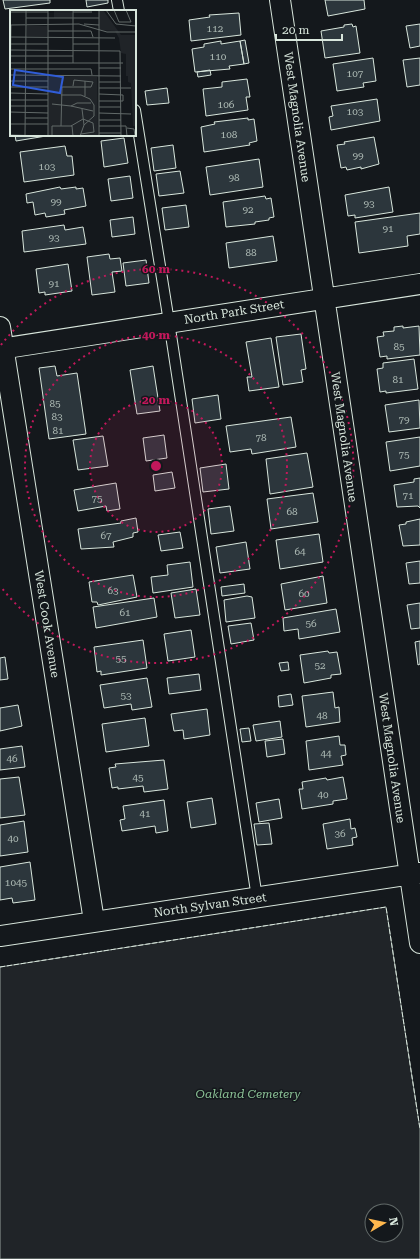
<svg xmlns="http://www.w3.org/2000/svg" width="420" height="1259" viewBox="0 0 420 1259" font-family="'Roboto Serif',serif">
  <style>
    .green { fill: #202428; stroke: #939e99; fill-rule: evenodd }
    .building { fill: #2c363c; stroke: #d8e6dc }
    .lines { fill: none; stroke-linecap: round; stroke-linejoin: round }
    .service-casing { stroke: #d8e6dc; stroke-width: 12 }
    .minor-casing { stroke: #d8e6dc; stroke-width: 22 }
    .service { stroke: #14181c; stroke-width: 10 }
    .minor { stroke: #14181c; stroke-width: 20 }
    .fence { stroke: #d8e6dc; stroke-width: 1; stroke-dasharray: 5 2; stroke-linecap: butt }
    .ring { fill: none; stroke: #c2185b; stroke-width: 2; stroke-dasharray: 2 4 }
    .labels { text-anchor: middle; dominant-baseline: central; stroke-width: 3; stroke-linejoin: round; paint-order: stroke }
    .number-label { font-size: 10px; fill: #adbab4 }
    .street-label { font-size: 12px; fill: #d8e6dc; stroke: #14181c }
    .park-label { font-size: 12px; font-style: italic; fill: #8ac095; stroke: #14181c }
    .inset-road { fill: none; stroke: #626a69; stroke-width: 1 }
    .view { fill: #305dd8; fill-opacity: 0.15; stroke: #305dd8; stroke-width: 2 }
    .inset-edge { fill: none; stroke: #d8e6dc; stroke-width: 2 }
    .centre { fill: #c2185b; stroke: #14181c; stroke-width: 2 }
    .ring-label { font-size: 12px; text-anchor: middle; font-weight: bold; fill: #c2185b; stroke: #14181c; stroke-width: 3; stroke-linejoin: round; paint-order: stroke }
  </style>
  <rect width="100%" height="100%" fill="#14181c"/>
  <path class="green" d="M386 907 420 1129V1259H0V967ZM372 1211H396V1235H372Z"/>
  <path class="building" d="M3 0H50V3L5 9Z
    M86 0H108V3L87 7Z
    M325 0H364L365 9 328 16Z
    M239 13 241 35 191 41 189 20 210 17 209 15Z
    M352 24 353 27 356 26 360 53 325 58 321 31 344 27V25Z
    M420 24V46L410 48 406 26Z
    M245 40 249 63 244 64 240 41Z
    M221 41V44L240 41 244 64 229 66 230 69 195 72 192 49 204 47V44Z
    M373 58 376 81 363 83 364 87 337 91 333 64Z
    M420 58V85L407 87 403 60Z
    M210 70 211 75 198 77 197 72Z
    M247 79 250 97H246L248 110 206 116 203 89 222 87V82Z
    M167 88 169 103 147 105 145 91Z
    M377 99 380 121 331 130 329 117 333 116 331 106Z
    M248 118V120L254 119 257 141 249 143 250 145 204 152 201 127 215 124 214 122Z
    M15 135H52L16 141Z
    M374 137 379 164 361 169V167L347 170 346 167 341 168 337 145 345 144 344 142Z
    M124 138 128 163 104 167 101 141Z
    M173 145 176 168 154 171 151 148Z
    M65 146 67 156H72L74 175 24 182 20 152Z
    M259 159 263 187 210 195 206 167Z
    M180 171 184 193 159 196 156 174Z
    M130 176 133 198 111 201 108 179Z
    M60 187 61 189 76 187V189L83 188 86 206 64 210 65 214 46 217 45 213 35 215 33 202 27 203 26 194Z
    M389 187 393 212 355 218V215L348 216 345 195Z
    M265 196 266 199 271 198 274 217 269 218V220L255 222V224L226 227 223 202Z
    M186 205 189 227 165 230 162 208Z
    M420 213V234L407 236 408 246 359 253 355 222Z
    M133 217 135 234 112 237 110 220Z
    M64 225 65 230 83 227 86 244 24 252 22 231Z
    M273 236 277 261 229 268 226 243Z
    M109 254 110 259 120 258 122 271 112 272 115 292 92 295 87 257Z
    M146 260 149 283 126 286 123 263Z
    M68 264 72 291 45 295V292L39 293 36 269Z
    M403 326V328L419 326 420 355 387 359V356L380 357 377 337 384 336 383 332 394 331V327Z
    M301 334 306 369 301 370 303 382 283 385 276 337Z
    M271 338 279 387 249 391 247 377H252L246 342Z
    M414 359 418 389 386 393V391L380 392 377 369 383 368V363Z
    M55 366 57 376 77 373 86 434 49 439 39 368Z
    M153 366 160 411 137 414 130 370Z
    M218 395 221 419 195 423 192 399Z
    M419 400 420 428 389 432 385 405Z
    M291 417 296 447 252 454 251 449 230 452 226 426Z
    M164 435 167 458 146 461 143 438Z
    M103 436 108 466 78 470 73 440Z
    M420 437V466L390 471 386 442Z
    M307 453 313 487 270 494 266 459Z
    M226 464 229 489 203 492 200 468Z
    M172 472 175 488 155 491 153 475Z
    M420 478V508L418 506 397 507 394 485 414 482V479Z
    M116 483 120 509 107 511 106 506 78 511 74 490Z
    M313 493 318 522 271 529 267 499Z
    M230 506 234 531 211 534 208 509Z
    M136 518 138 532 133 533V537L113 542 114 547 81 549 78 529 121 523V521Z
    M420 519V545L403 546 399 525 406 524V522Z
    M180 532 183 548 161 551 158 535Z
    M319 534 323 562 280 569 276 540Z
    M246 542 250 569 220 573 216 547Z
    M420 561V583L409 584 406 563Z
    M190 562 193 587 153 593 151 577 168 575 167 565Z
    M133 575 137 597 98 605 97 602H92L89 582Z
    M323 576 327 603 285 610 281 584Z
    M244 584 245 593 222 596 221 587Z
    M196 589 200 615 175 618 171 593Z
    M247 596 252 597 255 618 226 622 224 600Z
    M154 598 157 617 96 628 93 607Z
    M420 603V628L411 629 407 605Z
    M336 609 340 632 299 639 298 629 284 631 283 618Z
    M251 623 254 640 231 644 228 626Z
    M191 630 195 657 168 661 164 634Z
    M143 640 147 668 101 675V671L97 672 94 647Z
    M420 641V664L418 665 415 642Z
    M328 651 329 653 337 652 341 674 331 675V678L304 683 300 655Z
    M5 657 8 679 0 680V658Z
    M288 662 289 670 281 671 279 663Z
    M199 674 201 690 169 694 167 678Z
    M147 678 152 707 132 710 131 704 104 708 100 685Z
    M333 692 335 708 339 707 340 722 306 727 302 696Z
    M291 694 293 705 279 707 278 696Z
    M18 705 22 726 0 731V708Z
    M207 709 210 735 184 739 183 730 174 731 171 714Z
    M145 718 149 746 106 752 102 724Z
    M280 721 282 737 256 741 253 725Z
    M249 728 251 741 242 742 240 729Z
    M339 736 340 745H345L346 755 341 756 343 765 309 770 306 741Z
    M283 739 285 754 267 757 265 741Z
    M22 746 25 767 0 770V749Z
    M164 760 168 789 144 792 143 786 118 789V787L112 788 109 768 116 767 115 764Z
    M19 777 25 815 0 818V779Z
    M343 777 347 799 333 801V804L302 809 299 789H303L302 782 326 778 327 780Z
    M212 798 216 824 191 828 187 802Z
    M279 799 282 818 259 822 256 803Z
    M164 800 168 831 156 833 155 826 122 831 120 820 125 819 123 806Z
    M350 819 351 829 355 828 357 837 352 838 353 845 327 849 323 824Z
    M24 821 28 852 0 856V825Z
    M269 823 272 844 257 845 254 824Z
    M30 862 35 900 13 903 12 898 0 900V867Z"/>
  <g class="lines">
    <g class="service-casing">
      <path id="service" d="M117 0 119 11
        M135 110 169 322 257 898"/>
    </g>
    <g class="minor-casing">
      <path id="minor" d="M280 0 420 943
        M0 327 94 921
        M0 349 420 284
        M0 936 420 873"/>
    </g>
    <use href="#service" class="service"/>
    <use href="#minor" class="minor"/>
    <path class="fence" d="M0 967 386 907 420 1129"/>
  </g>
  <circle cx="156" cy="466" r="66" fill="#c2185b" fill-opacity=".12"/>
  <g class="ring">
    <circle cx="156" cy="466" r="66"/>
    <circle cx="156" cy="466" r="131"/>
    <path d="M1 345A197 197 0 1 1 1 587"/>
  </g>
  <g class="labels">
    <g class="number-label">
      <text x="215" y="28">112</text>
      <text x="218" y="56">110</text>
      <text x="355" y="73">107</text>
      <text x="226" y="104">106</text>
      <text x="355" y="111">103</text>
      <text x="229" y="134">108</text>
      <text x="358" y="155">99</text>
      <text x="47" y="166">103</text>
      <text x="234" y="177">98</text>
      <text x="56" y="201">99</text>
      <text x="369" y="203">93</text>
      <text x="248" y="209">92</text>
      <text x="388" y="228">91</text>
      <text x="54" y="237">93</text>
      <text x="251" y="252">88</text>
      <text x="54" y="283">91</text>
      <text x="399" y="346">85</text>
      <text x="398" y="379">81</text>
      <text x="55" y="403">85</text>
      <text x="57" y="416">83</text>
      <text x="404" y="419">79</text>
      <text x="58" y="430">81</text>
      <text x="261" y="437">78</text>
      <text x="404" y="454">75</text>
      <text x="408" y="495">71</text>
      <text x="97" y="498">75</text>
      <text x="292" y="511">68</text>
      <text x="106" y="535">67</text>
      <text x="300" y="551">64</text>
      <text x="113" y="590">63</text>
      <text x="304" y="593">60</text>
      <text x="125" y="612">61</text>
      <text x="311" y="623">56</text>
      <text x="121" y="658">55</text>
      <text x="320" y="665">52</text>
      <text x="126" y="695">53</text>
      <text x="322" y="715">48</text>
      <text x="326" y="753">44</text>
      <text x="12" y="758">46</text>
      <text x="138" y="777">45</text>
      <text x="323" y="794">40</text>
      <text x="145" y="813">41</text>
      <text x="340" y="833">36</text>
      <text x="13" y="838">40</text>
      <text x="16" y="882">1045</text>
    </g>
    <g class="street-label">
      <text transform="translate(297 117) rotate(82)">West Magnolia Avenue</text>
      <text transform="translate(234 312) rotate(-9)">North Park Street</text>
      <text transform="translate(344 437) rotate(82)">West Magnolia Avenue</text>
      <text transform="translate(47 624) rotate(81)">West Cook Avenue</text>
      <text transform="translate(392 758) rotate(82)">West Magnolia Avenue</text>
      <text transform="translate(210 905) rotate(-8)">North Sylvan Street</text>
    </g>
    <g class="park-label">
      <text x="248" y="1094">Oakland Cemetery</text>
    </g>
  </g>
  <g transform="translate(10 10)">
    <rect width="126" height="126" fill="#14181c"/>
    <path d="M89 0H93L111 25H126V116H123L121 73 118 72V66H116V44L111 43 109 28 105 21 89 20ZM44 1H62V8H44ZM17 16H37V26H17ZM39 66 87 67 88 126H38Z" fill="#202428"/>
    <path class="inset-road" d="M89 0V126M96 0 106 14 126 16M104 0 109 12H121L116 0M0 2H38M63 2H82M16 8H89M16 14V0M74 14 89 15M0 15 69 14 97 22H126M1 15 0 83 38 84M38 21H81L83 27M0 27 105 28M0 34H38M63 34H89M0 40 110 41 111 126M0 46H63M0 53H113M63 53V0M89 58H111M0 59H81L82 65M0 65 111 66M0 71H38M75 71V86M89 72H111M0 77H38M89 78H121M89 84 113 85V91H89M51 85H71L80 89 84 95V106L74 115M0 90H38M81 93H67L61 96 83 101M42 94 61 96M1 96H38M89 97H111M0 102 38 103M89 103 121 104M15 108H38M89 110H111M0 114H38M51 116 52 77H81L83 72 64 70 63 76M61 116 73 109 83 113 84 122 71 124M89 116H116L117 126M117 118 124 119 125 126M89 123H111M0 125 38 126M15 126 16 15M38 126V0M42 126V116H62L63 126M70 126 74 115 72 99"/>
    <path class="view" d="M5 60 53 67 50 83 3 75Z"/>
    <rect width="126" height="126" class="inset-edge"/>
  </g>
  <circle cx="156" cy="466" r="6" class="centre"/>
  <g class="ring-label">
    <text x="156" y="273">60 m</text>
    <text x="156" y="339">40 m</text>
    <text x="156" y="404">20 m</text>
  </g>
  <g transform="translate(384 1223) rotate(81)"><circle r="19" fill="#14181c" stroke="#626a69"/>
  <path d="M0-3L7 15L0 10L-7 15Z" fill="#ffb74d"/>
  <text y="-6" font-size="11" font-weight="bold" text-anchor="middle" fill="#d8e6dc">N</text>
  </g>
  <path d="M276 34v6h66v-6" fill="none" stroke="#d8e6dc" stroke-width="2"/>
  <text x="282" y="34" font-size="12" fill="#d8e6dc" stroke="#14181c" stroke-width="3" paint-order="stroke">20 m</text>
</svg>
